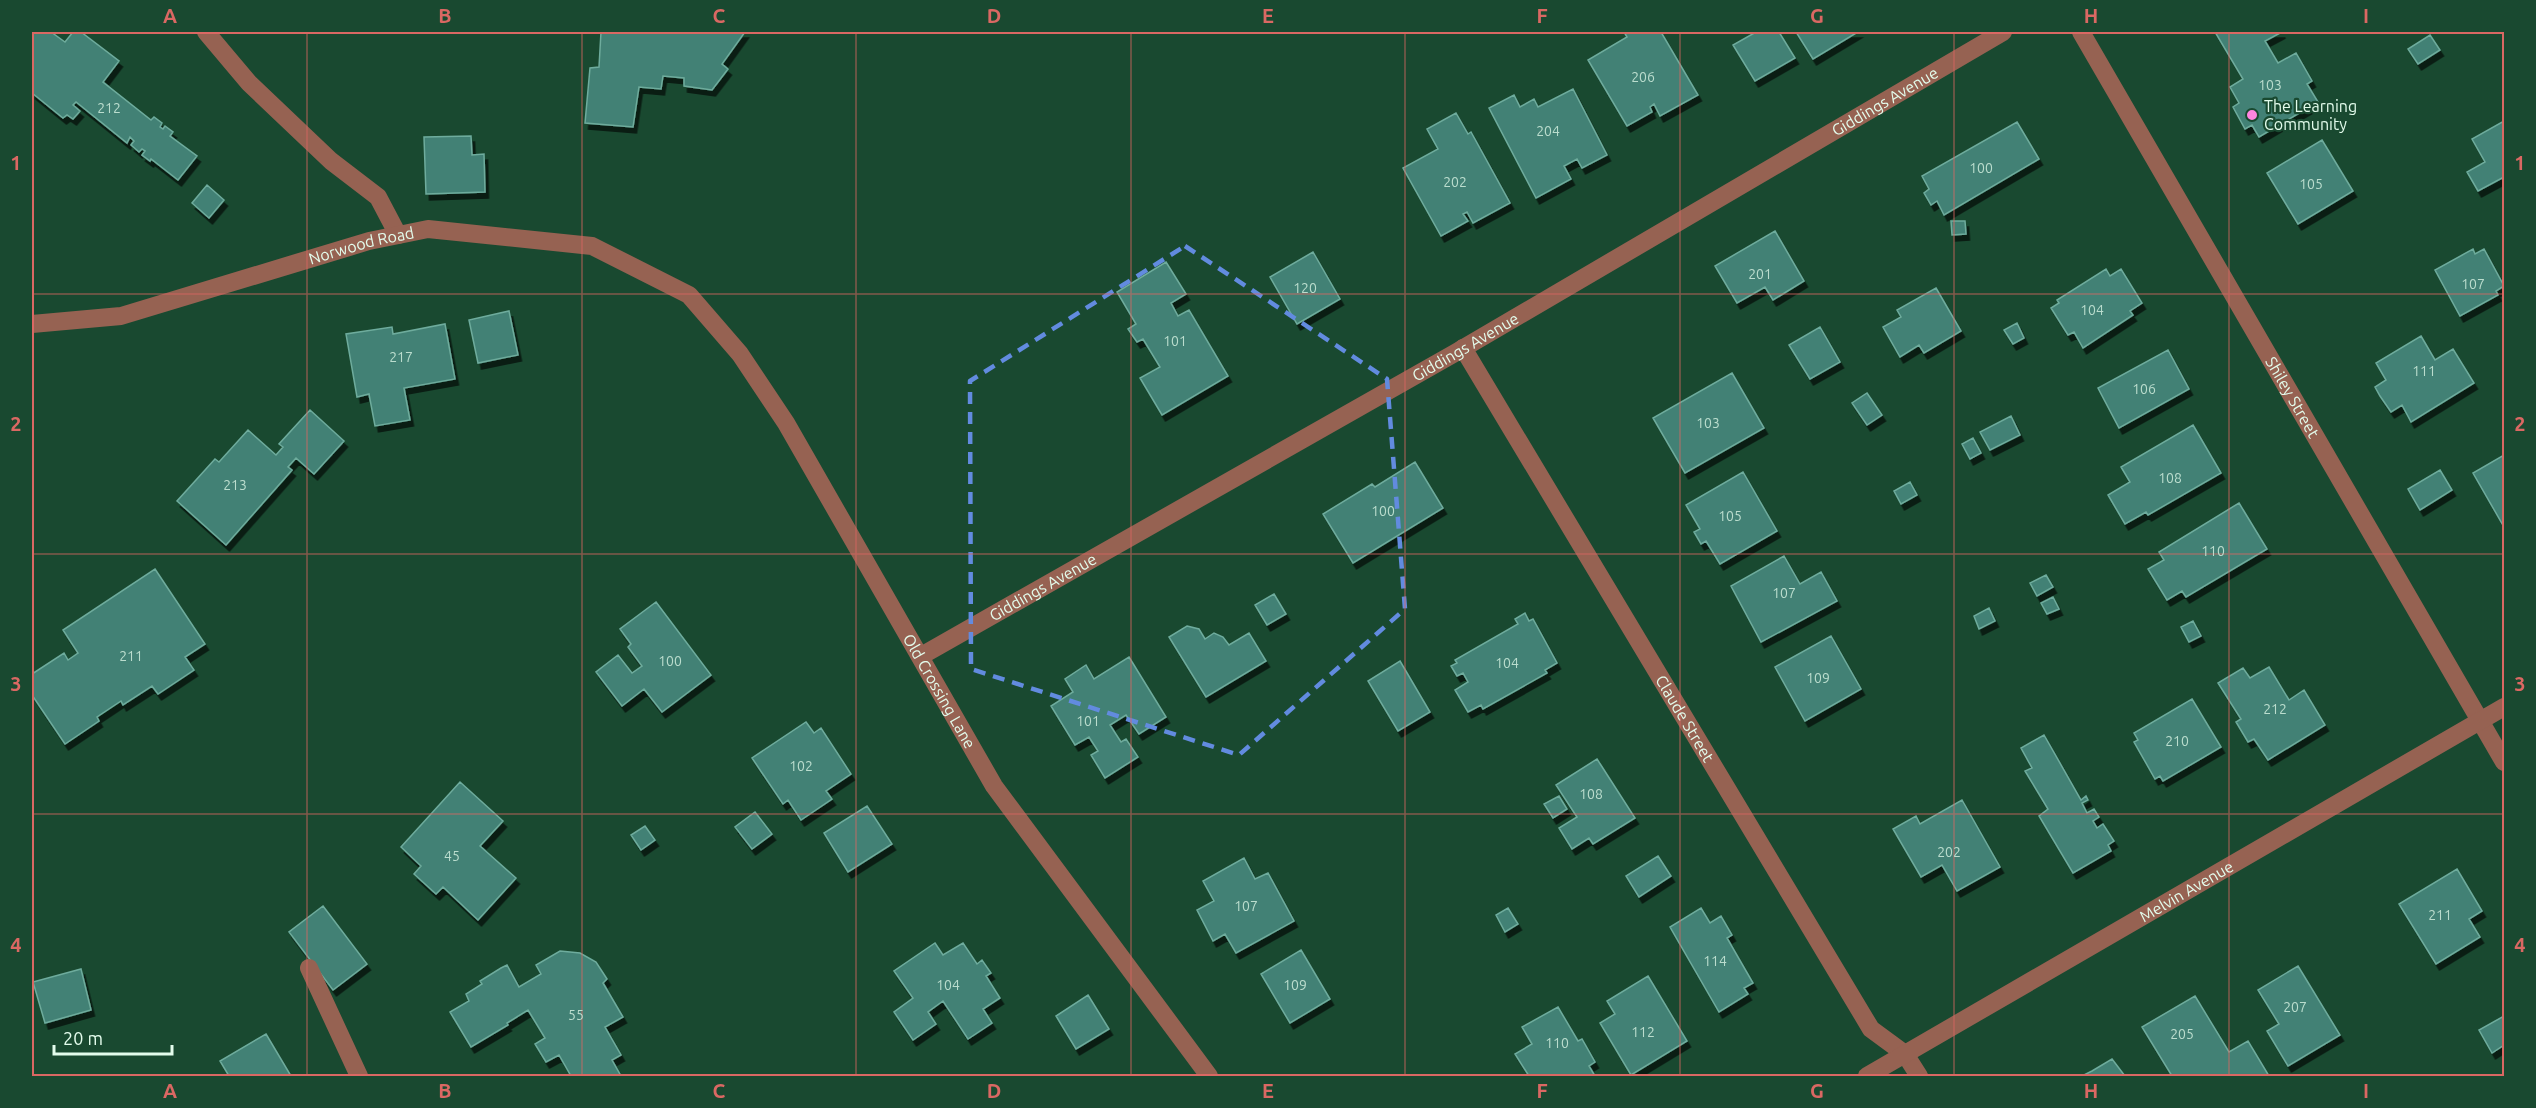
<svg xmlns="http://www.w3.org/2000/svg" width="2536" height="1108" viewBox="0 0 2536 1108" font-family="Ubuntu,sans-serif">
  <style>
    .building { fill: #438174; stroke: #6eac9d; stroke-width: 1.5; filter: url(#shadow) }
    .lines { fill: none; stroke-linecap: round; stroke-linejoin: round }
    .minor { stroke: #966252; stroke-width: 18 }
    .marked { fill: none; stroke: #628bdf; stroke-width: 4.5; stroke-dasharray: 12 8; stroke-linejoin: round }
    .grid { fill: none; stroke: #da6863; stroke-width: 1.5; stroke-opacity: 0.55 }
    .poi-dot { fill: #fe85e0; stroke: #194930; stroke-width: 2 }
    .labels { text-anchor: middle; dominant-baseline: central; stroke-width: 4.5; stroke-linejoin: round; paint-order: stroke }
    .number-label { font-size: 14px; fill: #bbddce }
    .street-label { font-size: 16px; fill: #e3fcec; stroke: #194930 }
    .poi-label { font-size: 16px; fill: #e3fcec; stroke: #194930; text-anchor: start }
    .neatline { fill: none; stroke: #da6863; stroke-width: 2 }
    .grid-label { font-size: 20px; text-anchor: middle; font-weight: bold; fill: #da6863 }
  </style>
  <defs>
    <filter id="shadow"><feDropShadow dx="3.5" dy="6" stdDeviation="0" flood-color="#0009"/></filter>
  </defs>
  <rect width="100%" height="100%" fill="#194930"/>
  <path class="building" d="M32 32H51L65 42 73 32H81L119 61 103 82 151 120 154 117 162 123 160 127 163 129 165 126 173 132 170 136 197 156 178 180 151 159 150 161 142 155 145 151 142 149 139 152 131 145 134 141 130 137 127 143 76 102 73 105 80 111 73 119 67 115 63 118 32 93Z
    M601 32H745L722 64 728 69 712 90 684 86V78L663 76 661 89 639 87 633 127 585 123 590 68 599 67Z
    M1624 32H1661L1698 95 1660 116 1654 104 1650 107 1652 112 1627 126 1588 60 1627 37Z
    M1756 32H1779L1795 58 1755 81 1733 45Z
    M1796 32H1858L1813 59Z
    M2215 32H2282L2265 41 2278 63 2296 53 2312 81 2307 84 2318 102 2259 137 2252 125 2245 129 2233 107 2239 103 2230 87 2243 79Z
    M2430 35 2440 50 2418 64 2408 49Z
    M1573 89 1607 155 1582 168 1577 159 1564 166 1571 179 1536 198 1489 108 1514 95 1520 107 1534 99 1538 107Z
    M1456 113 1468 134 1471 132 1510 203 1473 223 1467 212 1463 214 1468 221 1441 236 1403 168 1438 149 1427 129Z
    M2504 121V177L2478 191 2467 172 2485 162 2472 139Z
    M2017 122 2039 159 1944 215 1937 201 1931 205 1924 193 1929 189 1922 176Z
    M471 136 472 155 484 154 485 192 426 194 424 137Z
    M2322 140 2353 191 2298 224 2267 173Z
    M207 185 224 200 209 218 192 203Z
    M1951 221H1965L1966 234 1952 235Z
    M1775 231 1804 281 1773 300 1765 287 1737 303 1715 266Z
    M2473 249 2475 254 2484 249 2504 286 2496 291 2498 295 2460 316 2435 270Z
    M1313 252 1340 299 1297 324 1270 277Z
    M1166 262 1186 294 1171 303 1178 316 1189 310 1228 376 1162 415 1140 378 1160 367 1143 339 1137 342 1128 329 1136 324 1117 292Z
    M2106 269 2110 276 2121 269 2142 303 2130 311 2133 315 2083 348 2074 332 2068 335 2051 308 2059 303 2057 300Z
    M1936 288 1961 331 1924 353 1919 345 1900 357 1883 327 1901 317 1897 310Z
    M509 311 518 355 478 363 469 320Z
    M2017 323 2024 338 2013 344 2004 330Z
    M445 324 455 379 404 388 410 420 375 426 369 394 357 397 346 334 392 327 393 334Z
    M1820 327 1840 362 1810 379 1789 345Z
    M2421 336 2435 360 2453 349 2474 383 2411 422 2402 405 2391 412 2380 396 2375 387 2386 380 2376 363Z
    M2168 350 2189 389 2119 428 2098 388Z
    M1732 373 1764 428 1685 473 1653 418Z
    M1867 393 1882 415 1867 425 1852 403Z
    M310 410 344 441 314 474 296 458 288 467 292 470 226 545 177 501 215 459 219 462 248 430 276 455 283 447 279 444Z
    M2011 416 2020 435 1990 450 1980 432Z
    M2193 425 2221 473 2148 515 2146 512 2125 524 2108 495 2130 482 2121 467Z
    M1973 438 1981 453 1970 459 1962 444Z
    M2504 455V527L2473 473Z
    M1415 462 1443 508 1353 563 1323 514 1372 484 1375 487Z
    M2440 470 2452 490 2420 510 2408 489Z
    M1743 472 1777 531 1720 564 1706 541 1701 544 1694 532 1700 529 1686 505Z
    M1910 482 1917 495 1901 504 1894 491Z
    M2239 503 2267 549 2186 597 2182 591 2167 600 2148 569 2164 560 2159 552Z
    M1784 556 1800 584 1821 572 1837 601 1761 642 1731 586Z
    M155 569 205 644 185 657 194 670 158 694 152 686 123 705 121 701 97 717 99 721 65 744 32 695V674L64 653 68 660 78 653 63 630Z
    M2046 575 2053 587 2037 596 2030 583Z
    M1274 594 1286 614 1267 625 1255 605Z
    M2053 597 2059 609 2047 614 2041 603Z
    M656 602 711 675 662 712 644 689 622 706 596 672 618 655 632 673 642 666 628 647 631 644 620 629Z
    M1989 608 1995 621 1979 629 1974 616Z
    M1525 613 1529 621 1533 619 1557 663 1545 670 1547 673 1483 709 1481 705 1468 712 1455 690 1468 682 1463 673 1457 676 1451 666 1457 663 1455 660 1518 624 1515 619Z
    M2193 621 2201 636 2189 642 2181 627Z
    M1187 626 1199 629 1205 639 1214 633 1223 637 1229 645 1249 633 1266 661 1206 697 1169 637Z
    M1831 636 1861 689 1805 721 1775 667Z
    M1129 657 1166 717 1139 734 1126 715 1110 725 1121 742 1126 739 1138 757 1105 778 1091 755 1098 751 1089 737 1075 745 1051 706 1073 692 1065 679 1086 665 1094 679Z
    M1400 661 1430 712 1398 731 1368 681Z
    M2269 667 2289 700 2304 690 2325 725 2268 760 2254 739 2248 742 2236 722 2241 719 2218 683 2243 668 2250 678Z
    M2192 699 2221 747 2163 781 2160 776 2155 779 2134 742 2138 740 2134 733Z
    M806 722 814 733 821 728 851 774 826 791 832 799 801 820 788 800 783 804 752 758Z
    M2044 735 2081 800 2086 796 2088 800 2082 803 2087 813 2094 809 2099 817 2093 821 2097 828 2103 824 2114 841 2108 845 2111 851 2073 873 2039 816 2048 809 2025 771 2032 768 2021 748Z
    M1597 759 1635 818 1593 844 1589 838 1572 849 1559 828 1577 817 1556 785Z
    M460 782 503 821 480 846 516 878 478 920 443 887 436 894 414 874 421 866 401 847Z
    M1559 796 1567 809 1553 818 1544 804Z
    M1962 800 2000 867 1957 891 1942 865 1921 877 1893 829 1916 816 1920 824Z
    M867 806 892 844 848 872 824 833Z
    M755 812 772 834 752 849 735 827Z
    M645 826 655 840 641 850 631 835Z
    M1658 856 1671 876 1639 897 1626 876Z
    M1244 858 1255 879 1268 873 1294 921 1236 953 1225 934 1213 941 1197 910 1214 901 1203 881Z
    M2457 869 2482 911 2469 919 2480 937 2436 964 2399 904Z
    M323 906 367 964 333 990 289 932Z
    M1508 908 1518 924 1505 932 1496 915Z
    M1701 908 1710 923 1721 916 1732 935 1727 938 1753 983 1744 988 1748 994 1719 1012 1670 927Z
    M935 943 943 955 963 943 977 964 982 960 991 973 986 976 1000 998 983 1009 992 1023 968 1039 943 1001 928 1012 936 1024 913 1040 894 1012 913 998 894 971Z
    M1301 950 1330 999 1290 1023 1261 974Z
    M560 951 580 953 596 962 607 979 603 983 623 1017 605 1027 621 1055 612 1060 621 1076H571L559 1055 546 1062 535 1044 545 1038 528 1010 507 1023 508 1025 471 1047 450 1012 469 1001 466 994 482 984 480 981 501 968 507 965 519 987 541 974 536 965Z
    M2298 966 2340 1035 2288 1066 2267 1031 2279 1024 2258 990Z
    M81 969 91 1010 45 1023 33 982Z
    M1648 976 1687 1041 1631 1075 1600 1023 1615 1014 1607 1001Z
    M1088 995 1109 1029 1076 1049 1056 1016Z
    M2195 996 2229 1052 2248 1041 2269 1076H2172L2142 1027Z
    M1558 1007 1578 1041 1582 1039 1595 1062 1589 1066 1595 1076H1529L1515 1054 1532 1044 1522 1027Z
    M2504 1016V1045L2492 1053 2479 1030Z
    M266 1034 291 1076H229L220 1061Z
    M2112 1059 2125 1076H2082L2092 1071Z"/>
  <g class="lines">
    <g class="minor">
      <path d="M206 32 249 83 331 161 378 197 398 235"/>
      <path id="s1" d="M2081 32 2504 762"/>
      <path id="s2" d="M32 324 121 316 369 241 428 229 592 246 689 295 740 354 786 423 994 786 1209 1076"/>
      <path id="s3" d="M1463 348 1871 1029 1905 1054 1919 1076"/>
      <path id="s4" d="M921 656 1455 353 2003 32"/>
      <path d="M309 968 359 1076"/>
      <path id="s5" d="M1867 1076 2504 707"/>
    </g>
  </g>
  <path class="marked" d="M1185 246 1387 379 1405 609 1239 755 971 669 970 381Z"/>
  <path class="grid" d="M307 32V1076M582 32V1076M856 32V1076M1131 32V1076M1405 32V1076M1680 32V1076M1954 32V1076M2229 32V1076M32 294H2504M32 554H2504M32 814H2504"/>
  <circle class="poi-dot" cx="2252" cy="115" r="6"/>
  <g class="labels">
    <g class="number-label">
      <text x="1643" y="77">206</text>
      <text x="2270" y="85">103</text>
      <text x="109" y="108">212</text>
      <text x="1548" y="131">204</text>
      <text x="1981" y="168">100</text>
      <text x="1455" y="182">202</text>
      <text x="2311" y="184">105</text>
      <text x="1760" y="274">201</text>
      <text x="2473" y="284">107</text>
      <text x="1305" y="288">120</text>
      <text x="2092" y="310">104</text>
      <text x="1175" y="341">101</text>
      <text x="401" y="357">217</text>
      <text x="2424" y="371">111</text>
      <text x="2144" y="389">106</text>
      <text x="1708" y="423">103</text>
      <text x="2170" y="478">108</text>
      <text x="235" y="485">213</text>
      <text x="1383" y="511">100</text>
      <text x="1730" y="516">105</text>
      <text x="2213" y="551">110</text>
      <text x="1784" y="593">107</text>
      <text x="131" y="656">211</text>
      <text x="670" y="661">100</text>
      <text x="1507" y="663">104</text>
      <text x="1818" y="678">109</text>
      <text x="2275" y="709">212</text>
      <text x="1088" y="721">101</text>
      <text x="2177" y="741">210</text>
      <text x="801" y="766">102</text>
      <text x="1591" y="794">108</text>
      <text x="1949" y="852">202</text>
      <text x="452" y="856">45</text>
      <text x="1246" y="906">107</text>
      <text x="2440" y="915">211</text>
      <text x="1715" y="961">114</text>
      <text x="948" y="985">104</text>
      <text x="1295" y="985">109</text>
      <text x="2295" y="1007">207</text>
      <text x="576" y="1015">55</text>
      <text x="1643" y="1032">112</text>
      <text x="2182" y="1034">205</text>
      <text x="1557" y="1043">110</text>
    </g>
    <g class="street-label">
      <text stroke="none"><textPath href="#s4" startOffset="1112">Giddings Avenue</textPath></text>
      <text stroke="none"><textPath href="#s2" startOffset="340">Norwood Road</textPath></text>
      <text stroke="none"><textPath href="#s4" startOffset="626">Giddings Avenue</textPath></text>
      <text stroke="none"><textPath href="#s1" startOffset="422">Shiley Street</textPath></text>
      <text stroke="none"><textPath href="#s4" startOffset="140">Giddings Avenue</textPath></text>
      <text stroke="none"><textPath href="#s2" startOffset="1152">Old Crossing Lane</textPath></text>
      <text stroke="none"><textPath href="#s3" startOffset="432">Claude Street</textPath></text>
      <text stroke="none"><textPath href="#s5" startOffset="369">Melvin Avenue</textPath></text>
    </g>
    <g class="poi-label">
      <text x="2264" y="106">The Learning<tspan x="2264" dy="18">Community</tspan></text>
    </g>
  </g>
  <rect width="2536" height="1108" fill="none" stroke="#194930" stroke-width="66"/>
  <path d="M54 1045v9h118v-9" fill="none" stroke="#e3fcec" stroke-width="3"/>
  <text x="63" y="1045" font-size="18" fill="#e3fcec" stroke="#194930" stroke-width="4.5" paint-order="stroke">20 m</text>
  <rect x="33" y="33" width="2470" height="1042" class="neatline"/>
  <g class="grid-label">
    <text x="170" y="23">A</text>
    <text x="445" y="23">B</text>
    <text x="719" y="23">C</text>
    <text x="994" y="23">D</text>
    <text x="1268" y="23">E</text>
    <text x="1542" y="23">F</text>
    <text x="1817" y="23">G</text>
    <text x="2091" y="23">H</text>
    <text x="2366" y="23">I</text>
    <text x="16" y="170">1</text>
    <text x="2520" y="170">1</text>
    <text x="16" y="431">2</text>
    <text x="2520" y="431">2</text>
    <text x="16" y="691">3</text>
    <text x="2520" y="691">3</text>
    <text x="16" y="952">4</text>
    <text x="2520" y="952">4</text>
    <text x="170" y="1098">A</text>
    <text x="445" y="1098">B</text>
    <text x="719" y="1098">C</text>
    <text x="994" y="1098">D</text>
    <text x="1268" y="1098">E</text>
    <text x="1542" y="1098">F</text>
    <text x="1817" y="1098">G</text>
    <text x="2091" y="1098">H</text>
    <text x="2366" y="1098">I</text>
  </g>
</svg>
